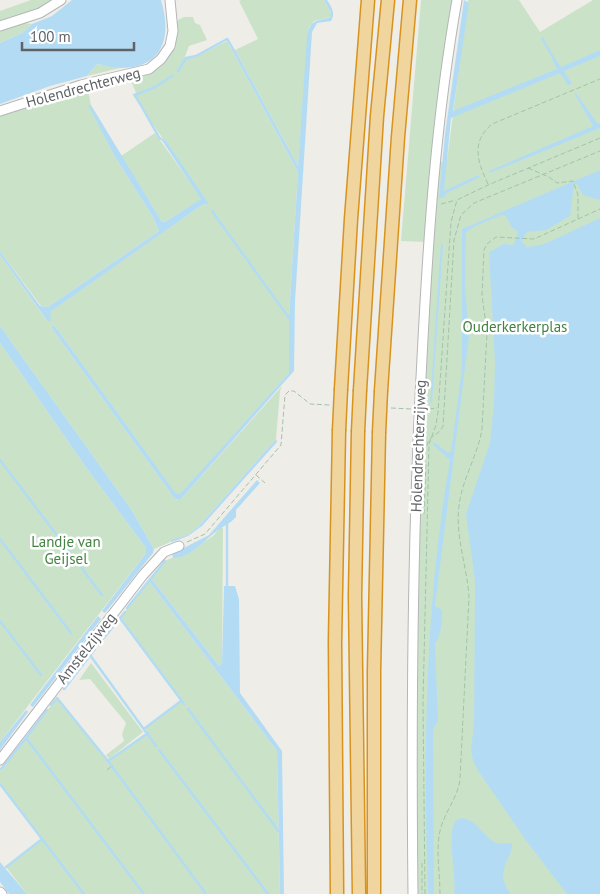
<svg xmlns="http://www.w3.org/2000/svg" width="600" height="894" viewBox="0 0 600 894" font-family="'PT Sans',sans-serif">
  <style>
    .green { fill: #cae3c8 }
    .water { fill: #b3dcf4 }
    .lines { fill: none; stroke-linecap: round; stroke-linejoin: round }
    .stream { stroke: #b3dcf4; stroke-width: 2.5 }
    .minor-casing { stroke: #b3b5b8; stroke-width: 11 }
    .highway-casing { stroke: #d8931f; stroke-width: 15 }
    .path { stroke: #a2c3aa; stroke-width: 1; stroke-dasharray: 5 2.5; stroke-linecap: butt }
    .minor { stroke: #fff; stroke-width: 9 }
    .highway { stroke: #f0d69e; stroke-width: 12 }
    .highway-bridge-casing { stroke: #d8931f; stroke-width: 15; stroke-linecap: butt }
    .highway-bridge { stroke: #f0d69e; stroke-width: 12 }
    .labels { text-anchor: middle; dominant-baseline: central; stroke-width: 5; stroke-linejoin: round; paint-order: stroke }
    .street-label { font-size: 15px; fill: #5f6366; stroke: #fff }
    .park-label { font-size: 15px; fill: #438242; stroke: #fff }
  </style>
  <rect width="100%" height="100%" fill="#efede8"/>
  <path class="green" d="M31 0H55L43 7 0 23V11Z
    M241 0H324L331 13V17L314 21 309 27 298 166 235 50 258 39 239 1Z
    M421 0H455L434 165 447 160 468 0H519L540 32 593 0H600V894H418C414 734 415 574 424 414L430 413V406H424L429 324 428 237 427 242 401 241Z
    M184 17H193L195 23 200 25 207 40 189 46 184 59 199 55 227 41 298 172 289 316V373L180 495 175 494 54 325 51 327 175 499 180 500 282 386 280 391 276 439 199 526 187 535 154 549 131 509 0 326V255L47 321 49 312 202 205 208 204 132 94 136 93 130 78C178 62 164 62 178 20Z
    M24 23 32 24 22 33 0 43V30Z
    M97 64 120 68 87 76Z
    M87 86 91 105 89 106 115 157 153 217 159 231 48 307 41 306 0 251V114Z
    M155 133 202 199 165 222H162L121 156Z
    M0 343 85 466 146 548V553L0 742Z
    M221 527 223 528 222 663 219 666 151 578 165 561 195 548 213 536Z
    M149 581 277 751 280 894H27L6 867 42 839 0 784V771L57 698 108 761 148 733 145 728 181 701 120 618Z
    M91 663 143 732 109 759 106 755 124 741 122 734 126 723 90 679 79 680Z"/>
  <path class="water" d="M72 0H161C172 36 164 68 120 68 113 68 104 65 97 64L87 76 50 86 0 104V43L22 33 32 24 52 16Z
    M324 0H327C331 6 336 13 331 21L317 23 312 32 295 302 294 371 180 500 175 499 51 327 54 325 176 494H180L289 373V316L298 172 226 39 228 38 235 50 298 166 307 36C311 18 316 22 331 17V13Z
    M464 0 469 3 453 111 557 69 548 50 549 49 561 67 600 50V56L564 71 572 84 568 85 560 73 451 118 444 191 478 175 480 177 445 194 444 198H439L445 134Z
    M574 93H576L597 123 600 124V128L490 173 489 171 593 126Z
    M88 105H91L162 222H165L201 199 159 136 166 141 209 204 202 205 50 312 51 320 48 322 0 255V251L40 306 48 307 159 231 153 217 115 157Z
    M600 170V200L583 195 577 184H574L570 216 546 230 527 232 521 241 527 247 541 245 553 240 600 218V894H567L527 842 479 772 473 761 471 750 474 724 475 581 466 514 490 443 494 403 495 363 489 252 504 244 514 245 518 231 512 228 506 216 502 215 475 226 466 232 465 285 469 336 435 606 442 610C442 623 442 633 435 644L438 720 433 730 434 894H428C423 749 425 603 450 460L433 445 434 442 448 453 451 451 462 369V229Z
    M441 242 443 246 432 402 430 404Z
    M0 326 131 509 154 549 153 553 105 613 102 611 146 553V548L85 466 0 343Z
    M276 439 277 442 202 526 188 536 172 542 171 540 187 535 199 526Z
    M257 480 260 483 236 510V517C231 523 225 525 220 529 206 538 191 558 173 558L172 554 209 535Z
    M151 578 219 666 222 663 224 586H235L239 599 240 693 282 751 284 894H280L277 751 149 581Z
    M98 616 101 619 33 707 30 705Z
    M26 710 28 712 0 750V742Z
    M462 818C479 821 482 836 496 843 501 845 506 842 512 843 514 858 492 871 511 894H454C457 871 446 841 455 821Z
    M0 862 27 894H9L0 882Z"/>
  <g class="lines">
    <path class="stream" d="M542 38 550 52
      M178 71 186 58 196 56 227 39
      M160 139 135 95 155 87 172 76
      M212 211 289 318 292 320
      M0 460 102 595
      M0 539 71 633
      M227 589V523
      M127 608 165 561
      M120 618 184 704
      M0 621 41 675
      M98 645 125 612
      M90 655 156 746
      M64 689 95 649
      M51 705 57 698 108 761 206 894
      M188 709 280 833
      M145 728 181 701
      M26 738 47 710
      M159 750 268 894
      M108 761 148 733
      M1 769 26 738 144 894
      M0 784 84 894
      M6 867 42 839"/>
    <g class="minor-casing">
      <path id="minor" d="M0 26 40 13 61 0
        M0 111 81 85 149 69 161 59 170 46 173 31 170 0
        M0 760 143 575 164 552 179 546
        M0 892 2 894
        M413 894C411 715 412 537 422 358 428 239 436 118 457 0"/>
    </g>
    <g class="highway-casing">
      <path id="highway" d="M341 389 351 219 368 0
        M360 390 377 116 388 0
        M381 391 398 137 410 0
        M358 432 355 596 359 894
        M337 894 335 642 339 431
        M374 894V671L379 433"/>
    </g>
    <path class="path" d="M528 168 549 177 557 183 573 181 578 195V220
      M488 184C477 161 471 142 492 124L600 79
      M441 204 456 200
      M391 408 412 409
      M429 409 437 408
      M427 446C428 435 439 436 443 426L454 240 461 215 474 203 600 151
      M256 475 265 483
      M424 514 426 463
      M187 542 205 534 281 445 285 395 289 391H294L310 404 330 405
      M107 770 113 765
      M422 863V894
      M425 894 423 702 429 444 436 425 438 412 451 222 457 200 488 185 600 138
      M440 894C440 873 435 847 441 827 446 810 458 797 460 779L469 597C467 566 455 536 459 506 462 479 478 455 482 429L487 332 482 295 484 250 487 244 496 237 534 239 600 209"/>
    <use href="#minor" class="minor"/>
    <use href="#highway" class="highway"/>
    <g class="highway-bridge-casing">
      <path id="highway-bridge" d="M339 431 341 389
        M358 432 360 390
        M379 433 381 391"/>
    </g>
    <use href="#highway-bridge" class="highway-bridge"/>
  </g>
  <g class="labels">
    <g class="street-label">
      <text transform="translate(83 87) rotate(-15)">Holendrechterweg</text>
      <text transform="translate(418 446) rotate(-88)">Holendrechterzijweg</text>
      <text transform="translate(86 648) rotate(-52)">Amstelzijweg</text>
    </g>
    <g class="park-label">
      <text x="515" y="326">Ouderkerkerplas</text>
      <text x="66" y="541">Landje van<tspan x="66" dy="17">Geijsel</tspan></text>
    </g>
  </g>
  <path d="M22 42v8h112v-8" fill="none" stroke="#5f6366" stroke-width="2.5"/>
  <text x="30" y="42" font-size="15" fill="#5f6366" stroke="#ffffff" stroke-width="4" paint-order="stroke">100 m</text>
</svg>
